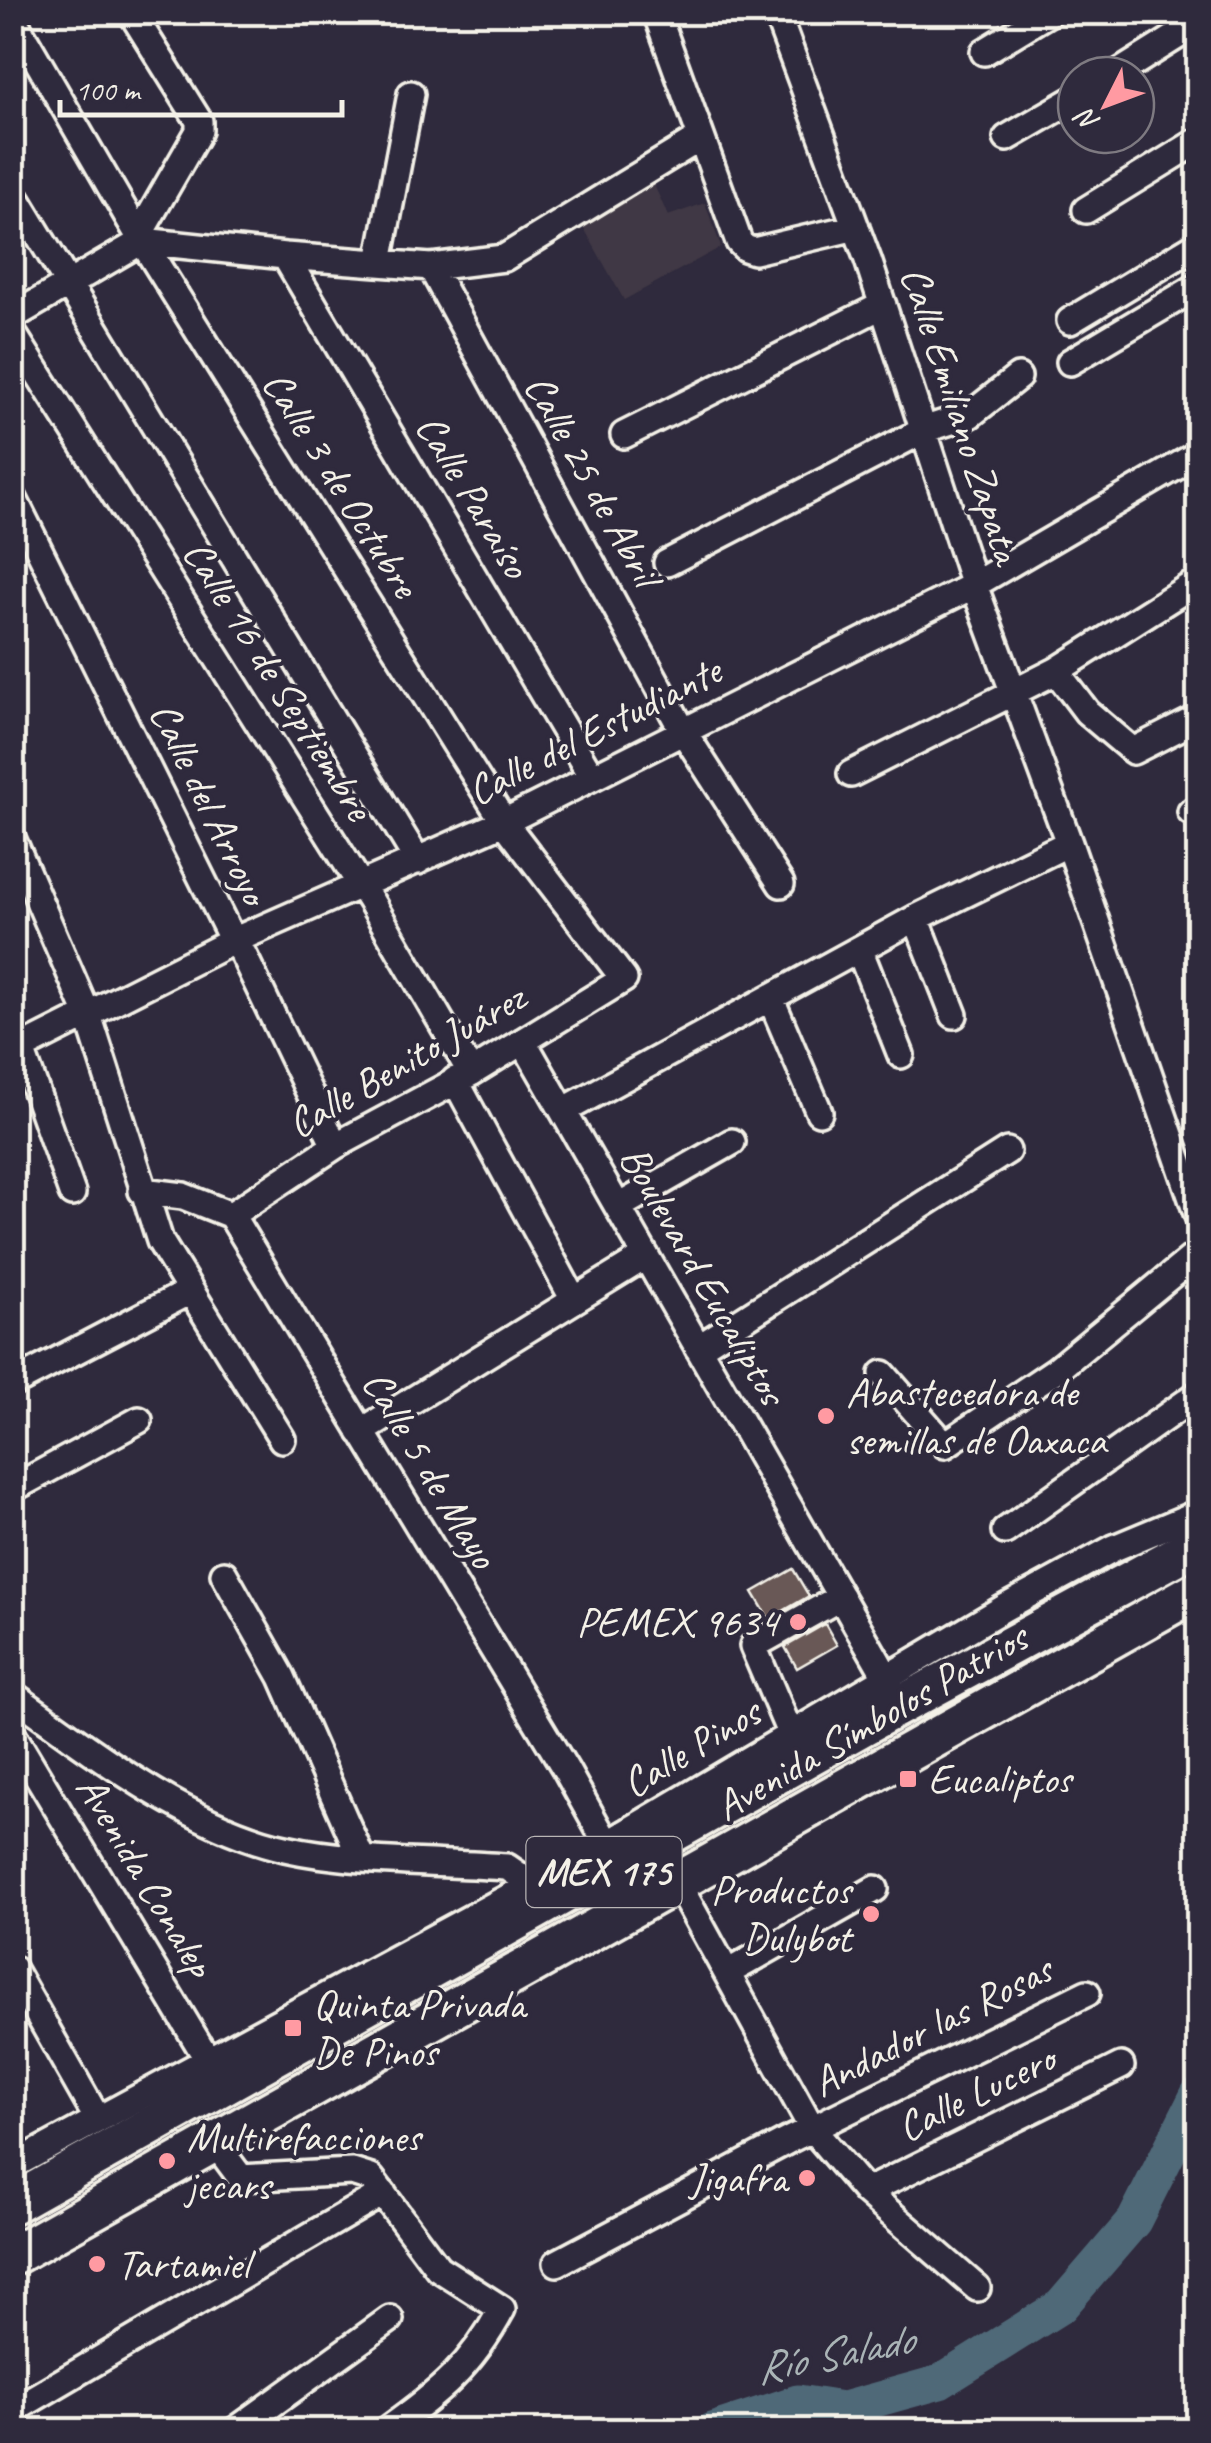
<svg xmlns="http://www.w3.org/2000/svg" width="1211" height="2443" viewBox="0 0 1211 2443" font-family="Caveat,sans-serif">
  <style>
    .built { fill: #403844 }
    .lines { fill: none; stroke-linecap: round; stroke-linejoin: round }
    .river { stroke: #506978; stroke-width: 35 }
    .building { fill: #695856; stroke: #f4f1e8; stroke-width: 2.5 }
    .minor-casing { stroke: #f4f1e8; stroke-width: 32 }
    .highway-casing { stroke: #f4f1e8; stroke-width: 45 }
    .minor { stroke: #2f2a3d; stroke-width: 25 }
    .highway { stroke: #2f2a3d; stroke-width: 38 }
    .poi-dot { fill: #ff9aa2; stroke: #2f2a3d; stroke-width: 4 }
    .labels { text-anchor: middle; dominant-baseline: central; stroke-width: 8; stroke-linejoin: round; paint-order: stroke }
    .shield { fill: #2f2a3d; stroke: #b9b5b5; stroke-width: 2.5 }
    .shield-label { font-size: 40px; font-weight: bold; fill: #f4f1e8 }
    .street-label { font-size: 42px; fill: #f4f1e8; stroke: #2f2a3d }
    .poi-label { font-size: 42px; fill: #f4f1e8; stroke: #2f2a3d; text-anchor: start }
    .water-label { font-size: 45px; font-style: italic; fill: #aab4b6; stroke: #2f2a3d }
  </style>
  <rect width="100%" height="100%" fill="#2f2a3d"/>
  <filter id="ink" filterUnits="userSpaceOnUse"><feTurbulence type="fractalNoise" baseFrequency=".01" numOctaves="2"/><feDisplacementMap in="SourceGraphic" scale="20" xChannelSelector="R" yChannelSelector="G"/><feConvolveMatrix kernelMatrix="1 2 1 2 8 2 1 2 1" color-interpolation-filters="sRGB"/></filter>
  <g filter="url(#ink)">
    <path class="built" d="M650 176 668 216 705 203 721 247 624 300 580 221Z"/>
    <g class="lines">
      <path class="river" d="M712 2430 798 2402 843 2409 940 2382 1061 2306 1134 2221 1198 2094"/>
    </g>
    <path class="building" d="M793 1569 809 1596 769 1619 753 1592Z
      M825 1624 837 1645 797 1668 785 1647Z"/>
    <g class="lines">
      <g class="minor-casing">
        <path id="minor" d="M131 12 199 121V131L139 235
          M656 12 739 242 745 248 754 251 856 227
          M776 12 868 260 974 585 1069 843 1198 1216
          M12 17 142 241 504 822 624 979 471 1073 335 1146 231 1215
          M984 52 1050 12
          M1115 75 1198 23
          M1007 138 1076 98
          M12 191 418 861
          M1086 210 1198 141
          M285 256 592 777
          M379 262 411 94
          M431 267 683 731 781 884
          M12 317 142 241 285 256 431 267 504 258 700 138
          M1070 321 1198 244
          M12 332 372 903 471 1073
          M1070 362 1198 286
          M624 435 883 305
          M12 495 233 941 243 954 335 1146
          M667 563 926 429 970 415 1018 377
          M1056 671 1087 712 1133 751 1198 718
          M851 774 1056 671 1198 581
          M1191 812 1198 807
          M12 838 88 1015 160 1241 282 1439
          M916 918 954 1015
          M859 949 901 1055
          M771 999 819 1112
          M523 1041 895 1692
          M21 1049 72 1193
          M12 1053 233 941 504 822 974 585 1198 454
          M455 1080 574 1300
          M563 1111 916 918 1069 843
          M142 1191 183 1196 231 1215 566 1770 607 1844
          M618 1207 732 1142
          M698 1348 1007 1151
          M883 1374 945 1445 1056 1370 1198 1253
          M12 1384 190 1291
          M361 1432 646 1256
          M12 1489 139 1420
          M1005 1531 1198 1394
          M224 1574 282 1677 361 1857
          M12 1694C91 1751 189 1827 285 1848 351 1863 438 1862 507 1867L533 1885
          M12 1733 208 2060
          M796 1747 753 1646 841 1597
          M678 1884 813 2130 866 2192 977 2288
          M12 1968 97 2118
          M727 1973 875 1889
          M215 2143 241 2178 352 2172 371 2178 438 2268 502 2309C471 2367 439 2393 387 2430
          M12 2166 607 1844 1004 1608 1114 1548 1198 1513
          M866 2192 1121 2066
          M557 2263 789 2140 1087 1993
          M12 2411 383 2193
          M236 2430 390 2319"/>
      </g>
      <g class="highway-casing">
        <path id="highway" d="M12 2204 888 1712 1198 1544
          M12 2256 1198 1590"/>
      </g>
      <use href="#minor" class="minor"/>
      <use href="#highway" class="highway"/>
    </g>
  </g>
  <g class="poi-dot">
    <circle cx="826" cy="1416" r="10"/>
    <circle cx="798" cy="1622" r="10"/>
    <rect x="898" y="1769" width="20" height="20" rx="5"/>
    <circle cx="871" cy="1914" r="10"/>
    <rect x="283" y="2018" width="20" height="20" rx="5"/>
    <circle cx="167" cy="2161" r="10"/>
    <circle cx="807" cy="2178" r="10"/>
    <circle cx="97" cy="2264" r="10"/>
  </g>
  <g class="labels">
    <rect class="shield" x="526.5" y="1837" width="155" height="70" rx="8"/>
    <g class="shield-label">
      <text x="604" y="1872">MEX 175</text>
    </g>
    <g class="street-label">
      <text transform="translate(961 415) rotate(72)">Calle Emiliano Zapata</text>
      <text transform="translate(592 480) rotate(61)">Calle 25 de Abril</text>
      <text transform="translate(341 484) rotate(58)">Calle 3 de Octubre</text>
      <text transform="translate(473 496) rotate(59)">Calle Paraíso</text>
      <text transform="translate(278 680) rotate(58)">Calle 16 de Septiembre</text>
      <text transform="translate(594 731) rotate(-27)">Calle del Estudiante</text>
      <text transform="translate(209 803) rotate(64)">Calle del Arroyo</text>
      <text transform="translate(406 1061) rotate(-30)">Calle Benito Juárez</text>
      <text transform="translate(703 1275) rotate(60)">Boulevard Eucaliptos</text>
      <text transform="translate(430 1469) rotate(59)">Calle 5 de Mayo</text>
      <text transform="translate(871 1722) rotate(-30)">Avenida Símbolos Patrios</text>
      <text transform="translate(691 1748) rotate(-31)">Calle Pinos</text>
      <text transform="translate(145 1876) rotate(59)">Avenida Conalep</text>
      <text transform="translate(932 2026) rotate(-27)">Andador las Rosas</text>
      <text transform="translate(976 2093) rotate(-26)">Calle Lucero</text>
    </g>
    <g class="poi-label">
      <text x="846" y="1392">Abastecedora de<tspan x="846" dy="48">semillas de Oaxaca</tspan></text>
      <text x="778" y="1622" text-anchor="end">PEMEX 9634</text>
      <text x="928" y="1779">Eucaliptos</text>
      <text x="851" y="1890" text-anchor="end">Productos<tspan x="851" dy="48">Dulybot</tspan></text>
      <text x="313" y="2004">Quinta Privada<tspan x="313" dy="48">De Pinos</tspan></text>
      <text x="187" y="2137">Multirefacciones<tspan x="187" dy="48">jecars</tspan></text>
      <text x="787" y="2178" text-anchor="end">Jigafra</text>
      <text x="117" y="2264">Tartamiel</text>
    </g>
    <g class="water-label">
      <text transform="translate(834 2354) rotate(-11)">Río Salado</text>
    </g>
  </g>
  <rect width="1211" height="2443" fill="none" stroke="#2f2a3d" stroke-width="50"/>
  <rect x="25" y="25" width="1161" height="2393" fill="none" stroke="#f4f1e8" stroke-width="4" filter="url(#ink)"/>
  <g transform="translate(1106 105) rotate(228)"><circle r="48" fill="#2f2a3d" stroke="#7e7a81" stroke-width="2.5"/>
  <path d="M0-8L18 38L0 25L-18 38Z" fill="#ff9aa2"/>
  <text y="-15" font-size="28" font-weight="bold" text-anchor="middle" fill="#f4f1e8">N</text>
  </g>
  <path d="M60 100v15h282v-15" fill="none" stroke="#f4f1e8" stroke-width="5"/>
  <text x="75" y="100" font-size="30" fill="#f4f1e8" stroke="#2f2a3d" stroke-width="8" paint-order="stroke">100 m</text>
</svg>
